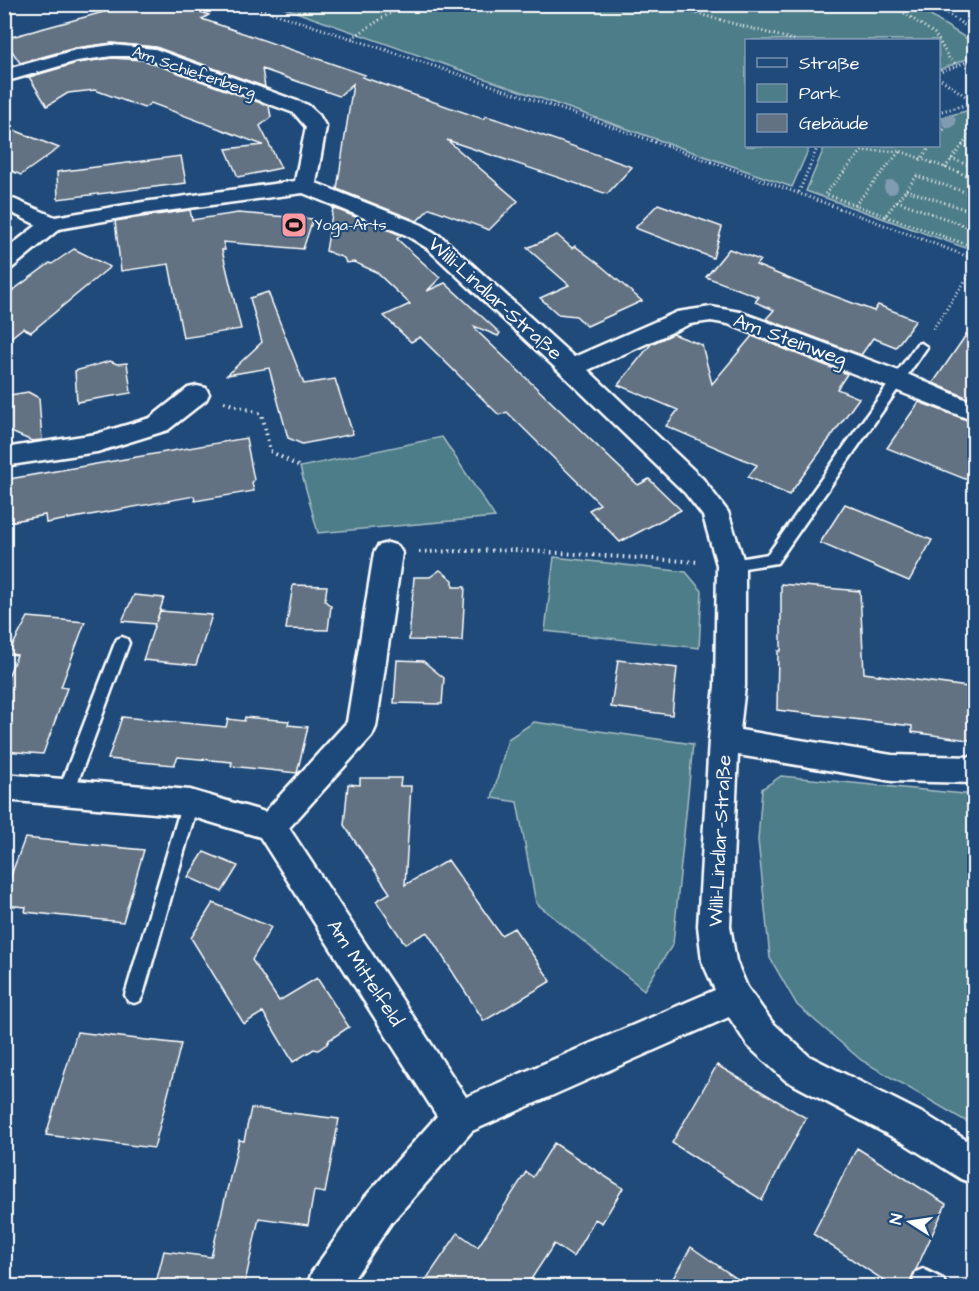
<svg xmlns="http://www.w3.org/2000/svg" width="979" height="1291" viewBox="0 0 979 1291" font-family="'Architects Daughter',sans-serif">
  <style>
    .green { fill: #4d7d88; stroke: #a6bec4; stroke-width: 1.5 }
    .building { fill: #627282; stroke: #fff; stroke-width: 1.5 }
    .lines { fill: none; stroke-linecap: round; stroke-linejoin: round }
    .service-casing { stroke: #fff; stroke-width: 5 }
    .minor-casing { stroke: #fff; stroke-width: 5 }
    .path-far1 { stroke: #fff; stroke-width: 3; stroke-dasharray: 1 3; stroke-linecap: butt }
    .path { stroke: #fff; stroke-width: 4; stroke-dasharray: 1.5 4.5; stroke-linecap: butt }
    .service { fill: #1f4a7a; fill-rule: evenodd }
    .minor { fill: #1f4a7a; fill-rule: evenodd }
    .tree { fill: #819bb3 }
    .labels { text-anchor: middle; dominant-baseline: central; stroke-width: 4.5; stroke-linejoin: round; paint-order: stroke }
    .far-street-label { font-size: 16px; fill: #fff; stroke: #1f4a7a }
    .far-poi-label { font-size: 16px; fill: #fff; stroke: #1f4a7a; text-anchor: start }
    .street-label { font-size: 20px; fill: #fff; stroke: #1f4a7a }
  </style>
  <rect width="100%" height="100%" fill="#1f4a7a"/>
  <filter id="ink" filterUnits="userSpaceOnUse"><feTurbulence type="fractalNoise" baseFrequency=".0167" numOctaves="2"/><feDisplacementMap in="SourceGraphic" scale="12" xChannelSelector="R" yChannelSelector="G"/><feConvolveMatrix kernelMatrix="1 2 1 2 8 2 1 2 1" color-interpolation-filters="sRGB"/></filter>
  <g filter="url(#ink)">
    <path class="green" d="M276 5H913L974 43V56L939 70 938 40H746V146H810L792 187Z
      M974 109V251L806 191 825 146H938L939 118Z
      M442 437 495 517 318 533 300 467Z
      M554 557 686 572 702 591 699 648 545 631Z
      M534 722 693 744 673 944 644 990 536 903 517 802 492 798 508 739Z
      M781 776 974 795V1126L861 1060 797 1005 770 958 758 840 762 789Z"/>
    <path class="building" d="M133 4H181L209 15 202 19 365 75 362 77 483 119 486 116 499 120 632 167 607 194 447 140 518 201 489 230 430 208 417 221 337 189 353 84 339 96 262 69 265 87 156 47 112 43 75 48 20 63 4 39Z
      M112 58 143 60 269 106 271 117 260 126 281 168 238 177 226 149 263 145 151 103 144 108 95 90 68 93 47 106 29 77 77 63Z
      M4 126 59 148 21 175 4 168Z
      M181 156 186 183 58 199 57 172Z
      M658 204 722 227 713 258 635 228Z
      M333 208 401 235 397 239 440 278 427 291 445 283 500 333 498 336 474 326 477 331 638 485 649 479 681 510 620 542 589 510 600 504 507 412 499 415 420 337 411 342 384 316 410 304 376 272 354 262 346 263 344 258 326 251Z
      M190 210 192 220 238 213 313 219 303 249 223 242 225 250H222L241 329 183 338 169 264 121 271 115 221Z
      M557 235 572 248 575 246 599 264 642 301 587 326 576 316 558 314 540 298 569 285 527 248Z
      M74 249 110 267 31 332 23 328 4 343V297L50 263 52 264Z
      M729 249 760 260 756 265 802 284 874 311 878 305 916 320 896 347 873 338 861 355 766 319 774 310 755 302 759 297 706 277Z
      M268 292 304 384 335 379 353 434 302 444 288 438 269 368 227 375 262 342 250 298Z
      M975 322V401L933 383Z
      M673 334 702 345 712 384 752 336 847 374 837 389 859 398 789 495 748 477 757 465 666 426 678 410 618 385 651 344Z
      M110 361 117 364 127 363 131 393 77 402 75 371Z
      M28 392 39 398 42 440 32 441 4 429V396Z
      M919 402 975 423V483L887 448Z
      M246 438 254 480 252 483 254 491 195 501 194 496 46 523 45 515 4 523V480Z
      M845 504 932 540 909 581 820 543Z
      M440 570 453 580V587H465L462 641 409 640 414 577H430Z
      M781 584 860 591 864 673 975 688V741L912 732V726L777 710 778 651H781Z
      M293 585 327 586 325 601 331 606 328 630 286 629Z
      M134 595 164 598 156 622 160 611 212 615 196 665 143 660 155 624 122 621Z
      M28 617 85 622 61 687 67 688 43 754 4 751V686L17 655 8 654Z
      M397 660 423 661 444 678 442 704 394 703Z
      M618 660 677 668 672 715 611 707Z
      M122 717 226 727 228 719 244 721 245 717 289 721 288 725 308 727 297 773 231 766 232 762 178 757 174 765 108 759Z
      M360 778H401L400 786H411L405 885 448 860 501 935 514 928 551 981 484 1021 427 932 405 944 376 901 390 893 344 825 348 784 360 785Z
      M25 838 144 850 123 922 25 912 26 907 4 905V894Z
      M204 852 238 866 222 892 188 877Z
      M213 903 271 927 252 960 279 1001 317 978 349 1027 329 1040 327 1044 318 1050 314 1049 293 1062 263 1012 244 1024 191 938Z
      M77 1032 181 1044 154 1148 46 1135Z
      M717 1065 806 1118 762 1200 672 1143Z
      M251 1108 339 1119 325 1193 314 1191 308 1225 259 1218 244 1287H155L164 1251 211 1257 239 1140 244 1141Z
      M554 1143 623 1188 602 1223 595 1219 573 1257 554 1244 526 1287H421L458 1233 478 1247 526 1172 533 1177Z
      M857 1148 946 1204 908 1287H894L813 1234Z
      M691 1247 749 1287H668Z"/>
    <g class="lines">
      <g class="service-casing">
        <path id="service" d="M921 343 927 347 925 350 777 563 731 570 726 569 724 565 726 561 768 554 917 344Z
          M122 637 127 639 129 643 74 792 72 797 66 799 60 797 58 792 115 643 117 639Z
          M190 796 196 798 198 803 143 995 140 1001 134 1003 128 1001 125 995 182 803 184 798Z
          M923 1269 943 1279 946 1286H916L913 1279 916 1272Z"/>
      </g>
      <g class="minor-casing">
        <path id="minor" d="M112 45 155 49 308 105 319 115 326 127 316 183 422 225 443 238 574 357 677 312 711 307 740 312 907 374 974 403V421L728 324 711 321 690 324 588 370 703 479 728 512 745 565V686L740 730 892 755 974 757V783L892 781 738 755 730 926 736 961 747 987 772 1022 809 1056 928 1116 974 1145V1184L961 1179 902 1142 785 1080 748 1046 729 1017 472 1131 391 1223 349 1286H307L312 1272 365 1197 437 1116 260 837 190 816 4 800V774L190 790 265 812 347 722 374 553 378 546 388 543 398 546 402 553 376 727 372 736 289 828 466 1097 715 990 702 961 698 926 709 740 715 686 717 565 703 516 685 493 562 374 427 248 406 235 303 193 143 214 59 229 12 268 4 270V251L37 225 4 209V195L55 217 143 202 295 181 306 127 294 113 144 58 130 56H112L77 61 4 82V70L76 50Z
          M197 386 206 388 209 394 206 400 168 430 97 452 4 466V448L96 434 150 418 188 388Z"/>
      </g>
      <path class="path-far1" d="M245 4C490 83 734 167 974 259
        M662 4 794 40
        M891 4 935 34 950 60 958 65
        M934 4 974 32
        M352 38 404 4
        M938 73 974 59
        M938 77 974 102
        M938 112 974 103
        M938 136 948 125
        M962 145 974 149
        M951 159 974 167
        M920 160 931 146
        M945 168 974 130
        M906 190 974 212
        M799 192 818 146
        M974 195 917 176 885 216 974 247
        M897 201 974 229
        M855 205 900 151
        M885 216 825 194 862 151H900L974 178
        M933 329 974 268"/>
      <path class="path" d="M224 402 262 414 270 451 300 467
        M419 552 513 550 699 562"/>
      <use href="#service" class="service"/>
      <use href="#minor" class="minor"/>
    </g>
    <g class="tree">
      <circle cx="949" cy="121" r="7"/>
      <circle cx="891" cy="187" r="7"/>
    </g>
  </g>
  <defs>
    <g id="stadium-square" transform="scale(1.35)"><rect x="-9" y="-9" width="18" height="18" rx="4" fill="#ff9aa2" stroke="#1f4a7a"/><path d="M0-5a6.5 5 0 1 0 0 10a6.5 5 0 1 0 0-10ZM-3.5-1.8h7v3.6h-7Z" fill="#111"/></g>
  </defs>
  <g fill-rule="evenodd">
    <use href="#stadium-square" x="294" y="225"/>
  </g>
  <g class="labels">
    <g class="far-street-label">
      <text transform="translate(194 72) rotate(19)">Am Schiefenberg</text>
    </g>
    <g class="far-poi-label">
      <text x="314" y="225">Yoga-Arts</text>
    </g>
    <g class="street-label">
      <text transform="translate(495 299) rotate(42)">Willi-Lindlar-Straße</text>
      <text transform="translate(790 340) rotate(20)">Am Steinweg</text>
      <text transform="translate(720 841) rotate(-87)">Willi-Lindlar-Straße</text>
      <text transform="translate(365 973) rotate(57)">Am Mittelfeld</text>
    </g>
  </g>
  <rect width="979" height="1291" fill="none" stroke="#1f4a7a" stroke-width="24"/>
  <rect x="12" y="12" width="955" height="1267" fill="none" stroke="#fff" stroke-width="2" filter="url(#ink)"/>
  <rect x="745" y="39" width="195" height="108" fill="#1f4a7a" stroke="#7992af" stroke-width="1.5"/>
  <rect x="757" y="58" width="30" height="9" fill="#1f4a7a" stroke="#7992af" stroke-width="1.5"/>
  <text x="799" y="69" font-size="18" fill="#ffffff">Straße</text>
  <rect x="757" y="84" width="30" height="18" fill="#4d7d88" stroke="#7992af" stroke-width="1.5"/>
  <text x="799" y="99" font-size="18" fill="#ffffff">Park</text>
  <rect x="757" y="114" width="30" height="18" fill="#627282" stroke="#7992af" stroke-width="1.5"/>
  <text x="799" y="129" font-size="18" fill="#ffffff">Gebäude</text>
  <g transform="translate(910 1222) rotate(282)" stroke="#1f4a7a" stroke-width="4.5" paint-order="stroke">
  <path d="M0-4.5L10 22L0 15L-10 22Z" fill="#ffffff"/>
  <text y="-9" font-size="16" font-weight="bold" text-anchor="middle" fill="#ffffff">N</text>
  </g>
</svg>
